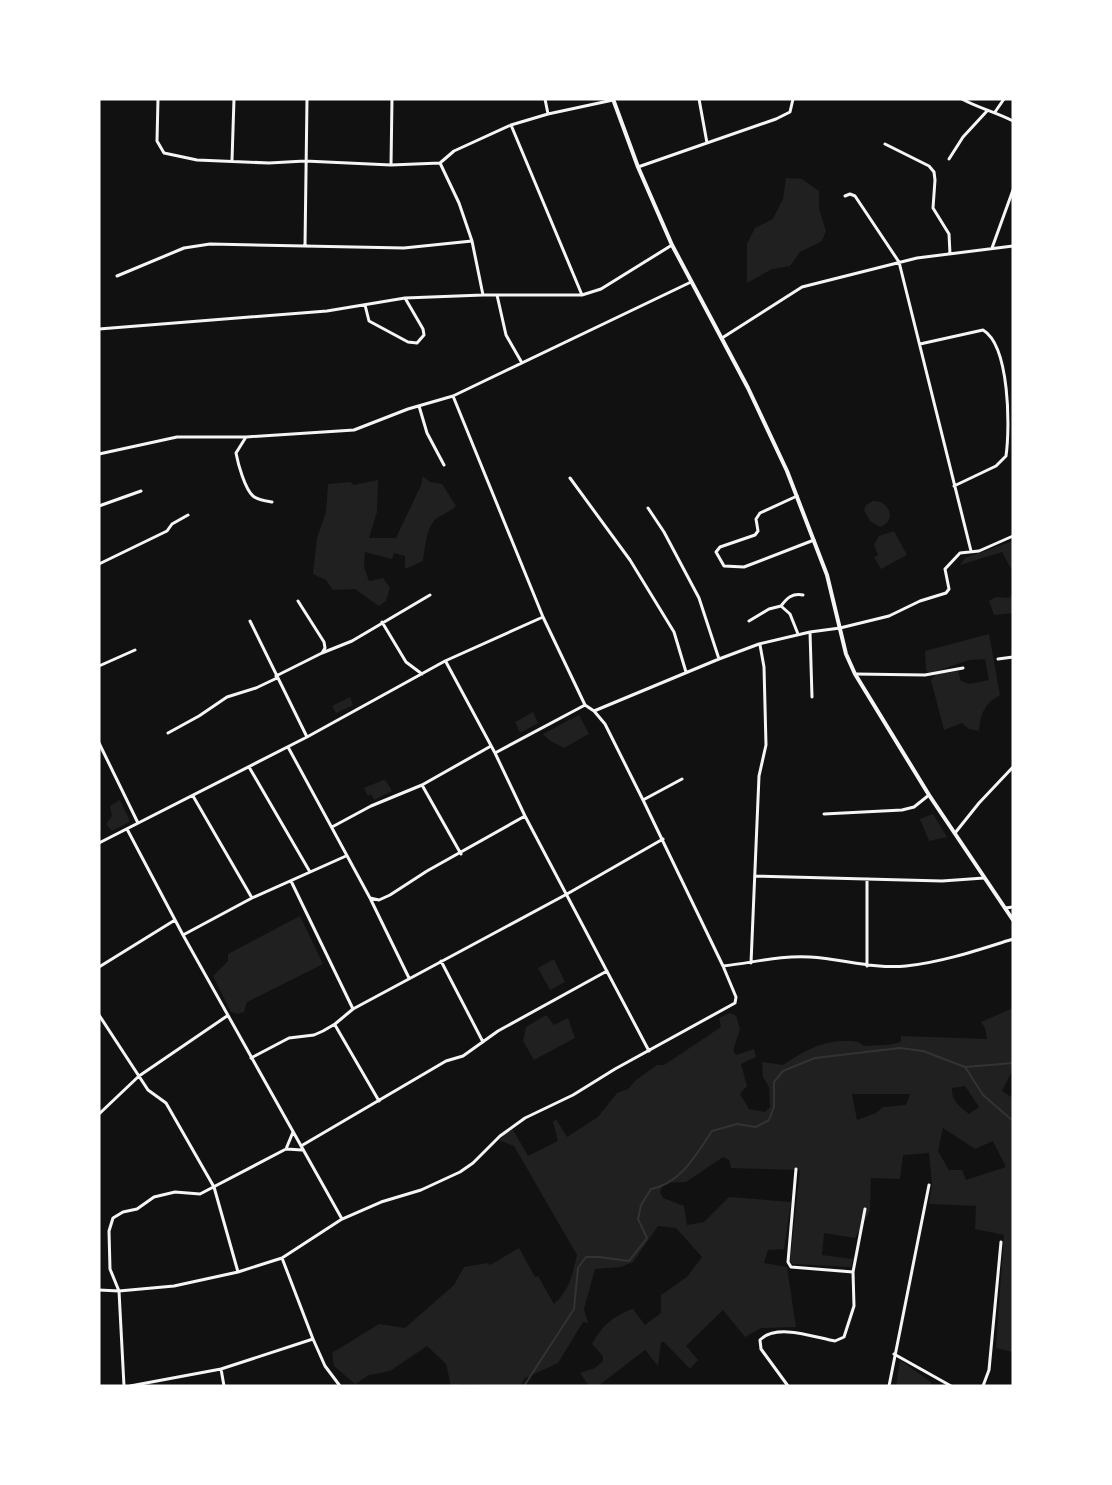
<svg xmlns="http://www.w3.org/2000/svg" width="1112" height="1485" viewBox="0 0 1112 1485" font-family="'Space Grotesk',sans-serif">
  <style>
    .green { fill: #202020; fill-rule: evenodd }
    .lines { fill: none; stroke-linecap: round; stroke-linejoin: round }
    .stream { stroke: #333; stroke-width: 2 }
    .minor { stroke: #f5f5f5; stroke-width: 3 }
    .tertiary { stroke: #f5f5f5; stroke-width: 4 }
  </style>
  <rect width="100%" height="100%" fill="#111"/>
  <path class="green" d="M786 178 802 179 819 191V209L826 231 822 241 800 252 790 266 772 269 747 283V244L755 228 773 219 783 199Z
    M423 476 430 482 442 484 456 506C449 513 442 514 436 519 426 528 425 548 423 561L405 569V556L394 553 392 559 365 552 364 567 369 581 383 578 390 588 386 601 379 606 355 589 333 590 326 580 313 574 317 538 326 512 328 484 350 482 354 485 378 480 377 512 369 538H396L421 485Z
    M873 501C890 500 897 522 880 527L870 521 864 510 866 505Z
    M894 531 907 555 881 569 874 557 878 555 874 545 879 536Z
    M1013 541V572L1002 552 960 565 965 558Z
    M1013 593V613L994 615 989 601 996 597 1009 598Z
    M989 634 1000 695C984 704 981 713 979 731L969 729 962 723 944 730 931 680 936 674 958 671 961 681 969 684 989 680 985 659 969 660 931 673 926 671 925 651Z
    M350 697 353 705 336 713 332 706Z
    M533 712 538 723 520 733 515 722Z
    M579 715 589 734 564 748 549 740 543 734Z
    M383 780 386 781 392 791 374 800 371 794 368 796 364 788Z
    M120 800 129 819V822L112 831 106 824 112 816 110 806Z
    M933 814 947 837 929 841 920 819Z
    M300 916 323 964 247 1002 244 1012 238 1014 231 1012 213 976 228 961V954Z
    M554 959 565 982 550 990 538 968Z
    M1013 1008V1069L1002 1091 1013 1098V1352L996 1348 1004 1235 975 1229 976 1206 929 1204 932 1184 929 1153 903 1155 900 1179 871 1178 870 1211 855 1238 824 1233 822 1255 853 1259 851 1267 793 1264 790 1261 800 1170 731 1168 729 1160 723 1157 686 1182 664 1183 660 1192 663 1198 684 1206 687 1225 704 1222 729 1197 791 1202 784 1249 768 1250 764 1263 787 1267 796 1327 761 1328 745 1337 723 1310 686 1346 698 1360 690 1369 664 1342H661L658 1366 645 1350 598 1386H589L580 1373 595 1368 603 1361V1356L592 1344C602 1326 613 1316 633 1309L645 1325 661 1313V1295L687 1277 702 1257 676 1228 658 1226 633 1262 621 1267 595 1269 584 1309 588 1323 583 1322 558 1363 525 1378 520 1386 463 1384 451 1386 446 1364 427 1346 390 1371 369 1375 355 1384 334 1366 332 1353 379 1324 405 1328 454 1285 464 1267 488 1263 490 1265 519 1248 535 1277 538 1276 554 1304C570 1289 572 1276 577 1255L514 1146 499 1140 512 1128 528 1156 558 1141 553 1122 556 1119 567 1137 598 1117 617 1093 628 1089 636 1080 657 1065H664L721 1027 719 1018 730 1013 736 1016 740 1029 733 1051 736 1055 754 1049 756 1057 741 1064 747 1086 740 1094 749 1109 765 1112 770 1107 769 1087 763 1077 762 1062 783 1065C804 1051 821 1041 846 1041 854 1041 858 1041 864 1046 878 1045 888 1046 901 1042V1036L987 1039 985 1028 981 1022ZM965 1086 979 1107 969 1114C960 1107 951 1100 952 1088ZM852 1094H910L906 1105 883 1107 876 1113 857 1120ZM943 1128 975 1149 993 1141 1006 1167 966 1180 962 1170H949L938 1151Z
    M546 1015 554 1025 568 1018 575 1038 534 1060 523 1041 526 1027Z
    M900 1360 931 1382V1386H896Z"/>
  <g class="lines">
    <path class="stream" d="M965 1067 1013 1063
      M524 1386 574 1309 578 1268 586 1257H599L629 1261 647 1238 638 1219 641 1205 651 1189C681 1183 696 1155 712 1131L737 1124 756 1127 769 1120 774 1107V1082L783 1071 815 1058 900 1048 923 1051 965 1067 983 1095 1013 1121"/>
    <path class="minor" d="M158 99 157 141 164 153 197 160 269 163 305 161 391 165 440 163 454 151 511 125 548 114 545 99
      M699 99 707 143
      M962 99C978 108 996 112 1013 121
      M995 112 1004 99
      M548 114 613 100
      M511 125 582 295
      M885 144 929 166 934 172 935 180 933 208 949 234 950 254
      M949 159 963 137 987 111
      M232 160 234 99
      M440 163 459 203 472 241 483 295
      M391 165 392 99
      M638 167 776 119 790 112 793 99
      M845 196 850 194 855 196 899 262 971 551
      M305 245 307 99
      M992 248 1013 190
      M117 276 184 248 210 244 404 248 472 241
      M497 295 506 335 522 363
      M365 305 369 321 408 342 417 343 424 335 423 329 405 298
      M99 329 327 311 405 298 483 295H582L601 289 672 245
      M722 338 802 287 917 258 1013 246
      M920 344 983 330C1010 346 1010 428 1006 456L996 466 954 486
      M419 406 427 433 444 465
      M99 454 177 437H246
      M570 478 630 560 674 632 686 672
      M797 496 760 513 756 519 758 531 755 535 720 547 716 552 724 566 744 567 814 540
      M272 502C266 501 258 500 253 496 245 489 238 464 236 453L246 437 354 430 408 409 453 396
      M99 506 141 491
      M648 508 664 532 699 598 719 659
      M99 564 167 531 172 524 188 515
      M781 606C787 598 792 593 803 595
      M250 621 307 737
      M749 621 769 609 781 606 790 614 798 634
      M382 622 406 662 422 674
      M810 632 812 697
      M322 653 352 641 430 595
      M998 659 1013 657
      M446 662 495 753 525 816 649 1051
      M99 666 135 650
      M855 674 925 675 963 668
      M276 676 322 653 325 648 324 642 298 601
      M594 711 719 659 759 644 810 632 840 628 889 616 920 601 946 593 949 589 945 569 960 553 979 551 1013 536
      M168 733 199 716 227 697 256 688 277 678
      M99 743 138 823
      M288 747 370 898 409 978
      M495 753 585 705
      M249 767 310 872
      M422 785 461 854
      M193 796 252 898
      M643 800 682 779
      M824 814 902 810 914 807 929 795
      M332 827 371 806 422 785 491 746
      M127 829 183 935 342 1219
      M955 833 979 803 1013 767
      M99 843 307 737 445 661 543 617 453 396 691 282
      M755 876 942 881 984 878
      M291 881 353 1009
      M370 898 379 900 390 895 427 871 525 816
      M1005 908 1013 907
      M183 935 252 898 346 856
      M441 961 483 1042
      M751 963 759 776 766 745 764 667 760 645
      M723 966C752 963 781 955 810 957 843 959 873 969 906 966 943 962 978 950 1013 939
      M867 966V879
      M99 967 175 920
      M99 1015 148 1090 166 1103 214 1187 238 1272
      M335 1025 379 1101
      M251 1058 289 1038 314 1035 323 1031 335 1024 353 1009 567 894 663 839
      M99 1114 139 1076 227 1016
      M301 1146 446 1061 463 1056 498 1031 607 971
      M286 1149 293 1132
      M796 1169 788 1262 791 1267 853 1272
      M282 1258 313 1339 325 1366 340 1386
      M99 1290 119 1291 174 1286 238 1272 282 1258 342 1219 381 1202 421 1190 460 1172 473 1163 500 1136 525 1118 573 1095 615 1069 735 1003 736 997 723 966 643 800 605 724 594 711 585 705 543 617
      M894 1354 951 1386
      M221 1369 224 1386
      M124 1386 119 1291 110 1269 109 1231 113 1218 123 1212 137 1209 154 1197 175 1192 200 1194 286 1149 302 1150
      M130 1386 221 1369 313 1339
      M788 1386 761 1349 760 1340C776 1323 814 1337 835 1341L844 1337 854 1306 853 1272 865 1209
      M889 1386 929 1185
      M983 1386 989 1370 1001 1242"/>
    <path class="tertiary" d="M613 99 638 167 672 245 748 388 787 471 827 575 846 654 855 674 929 795 1013 920"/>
  </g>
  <rect width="1112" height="1485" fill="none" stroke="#ffffff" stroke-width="201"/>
</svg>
